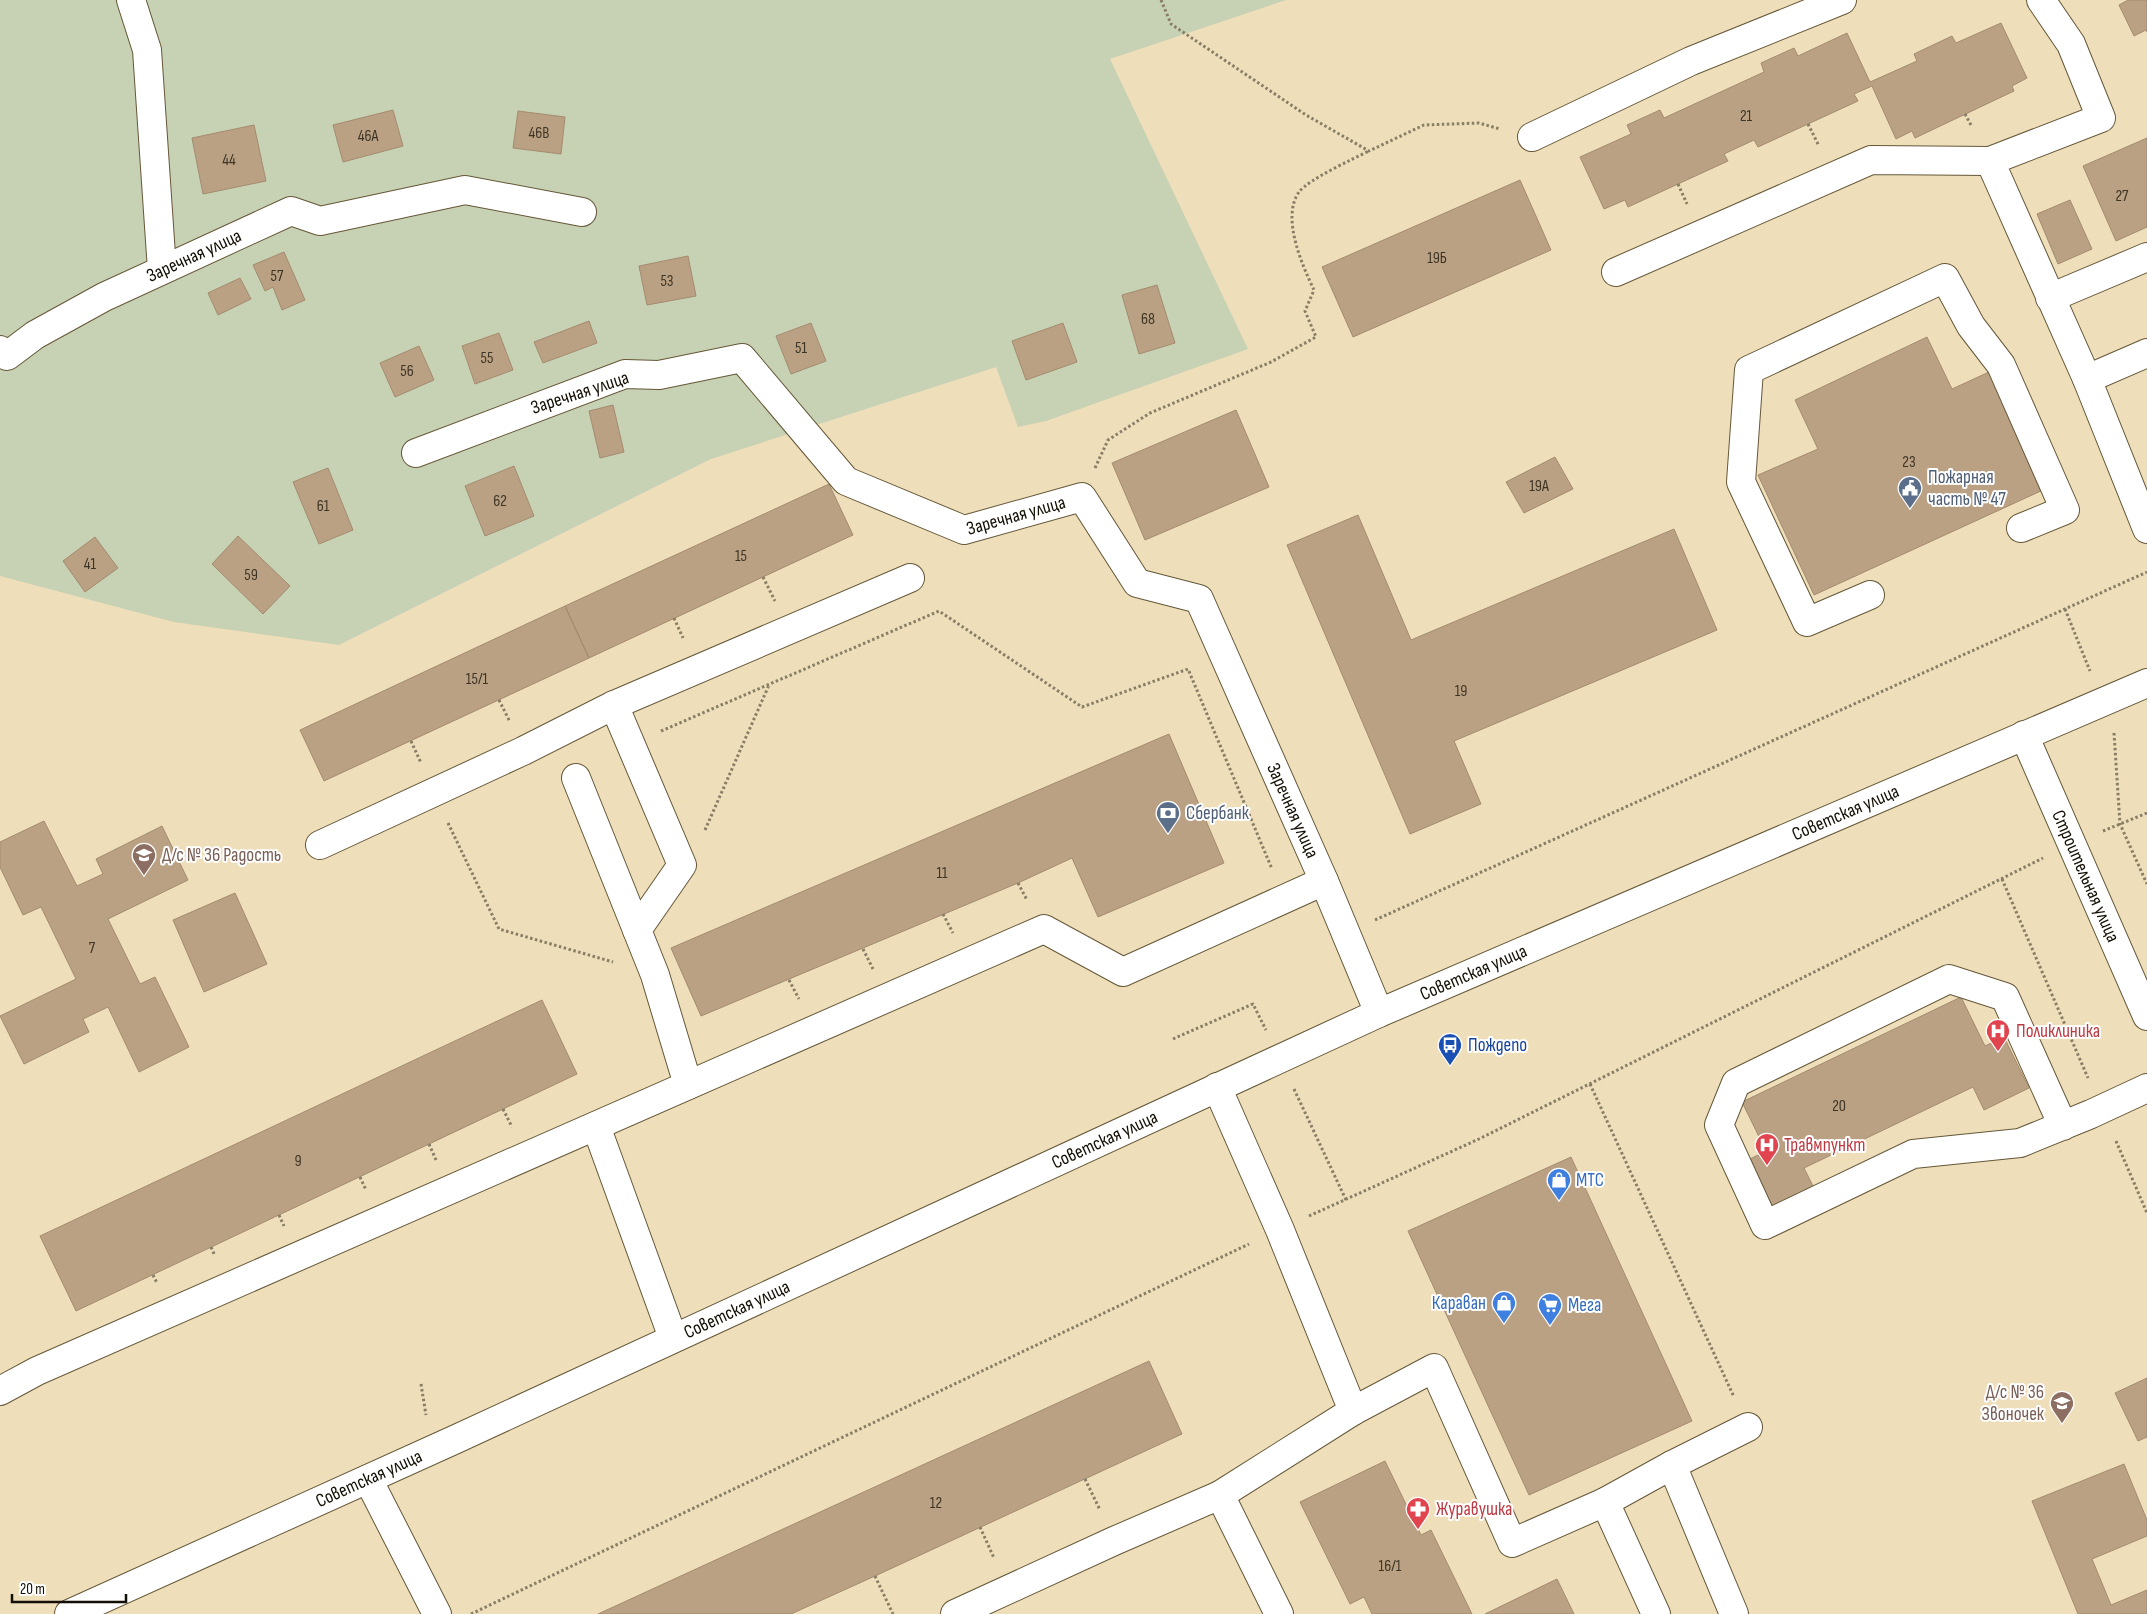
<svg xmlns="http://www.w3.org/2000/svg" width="2147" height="1614" viewBox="0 0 2147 1614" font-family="'Sofia Sans Condensed',sans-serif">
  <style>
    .green { fill: #c7d1b3 }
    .building { fill: #baa184; stroke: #a48b6f }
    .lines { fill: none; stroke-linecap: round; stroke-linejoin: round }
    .minor-casing { stroke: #655738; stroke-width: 30 }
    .major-casing { stroke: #655738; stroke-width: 30 }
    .path { stroke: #887d65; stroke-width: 3; stroke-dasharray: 2.5 2.5; stroke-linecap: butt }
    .minor { stroke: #fff; stroke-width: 28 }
    .major { stroke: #fff; stroke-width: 28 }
    .labels { text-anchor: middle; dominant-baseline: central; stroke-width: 4; stroke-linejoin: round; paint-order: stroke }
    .number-label { font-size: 16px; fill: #3e3424 }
    .street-label { font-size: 19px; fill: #140f04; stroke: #fff }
    .service-label { font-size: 19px; fill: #4e5e75; stroke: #fff; text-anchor: start }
    .education-label { font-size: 19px; fill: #785e54; stroke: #fff; text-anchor: start }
    .health-label { font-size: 19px; fill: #be3a42; stroke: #fff; text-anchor: start }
    .transit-label { font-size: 19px; fill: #164399; stroke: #fff; text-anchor: start }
    .shop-label { font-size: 19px; fill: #366cbe; stroke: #fff; text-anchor: start }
  </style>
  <rect width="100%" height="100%" fill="#eedeba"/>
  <path class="green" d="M0 0H1286L1110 59 1248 349 1046 421 1018 427 996 367 711 459 339 645 174 622 0 576Z"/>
  <path class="building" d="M2128 0H2147V32L2146 30 2134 36 2119 5Z
    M2001 23 2027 78 2012 86 2014 91 1915 138 1912 131 1896 139 1872 86 1854 94 1858 101 1758 147 1754 140 1724 154 1728 161 1628 207 1625 200 1604 209 1580 157 1631 134 1627 125 1660 110 1664 118 1764 72 1761 63 1794 48 1798 56 1847 33 1870 82 1917 61 1914 54 1952 36 1956 43Z
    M393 110 403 146 343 162 333 125Z
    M518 111 565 117 561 154 513 148Z
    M254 125 266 181 203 194 192 138Z
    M2147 138V227L2116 241 2083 166Z
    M1520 180 1551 250 1353 337 1322 267Z
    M2070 200 2092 249 2058 264 2037 214Z
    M284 252 305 300 282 310 273 287 265 291 253 265Z
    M688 256 696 296 647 305 639 266Z
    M240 278 251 299 218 315 208 293Z
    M1157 285 1175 343 1139 354 1122 295Z
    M589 321 597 343 543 363 534 342Z
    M811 323 826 361 791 374 776 336Z
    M1063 323 1077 362 1026 380 1012 341Z
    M499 333 513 370 475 384 462 346Z
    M1927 337 1952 389 1989 372 2043 490 1814 595 1758 475 1818 449 1795 400Z
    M419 346 434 380 395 397 380 363Z
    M613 405 624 452 600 458 589 411Z
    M1236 410 1269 487 1145 540 1112 463Z
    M1555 457 1573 489 1524 513 1506 482Z
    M514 466 534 516 485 536 465 486Z
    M328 468 353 530 319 544 293 482Z
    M829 484 853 535 589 658 565 606Z
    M1358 515 1411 640 1674 529 1717 630 1454 741 1481 804 1410 834 1287 545Z
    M238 536 290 586 263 614 212 564Z
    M95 537 118 568 85 592 63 561Z
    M565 606 589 658 324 781 300 730Z
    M1169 734 1224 863 1098 917 1072 858 1018 883 701 1016 671 948Z
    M44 821 77 886 103 874 96 859 162 826 188 880 108 919 140 984 155 977 189 1047 139 1072 108 1007 83 1019 89 1032 24 1064 0 1016 76 979 41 907 23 915 0 867V842Z
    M235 893 267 964 204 992 173 920Z
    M1961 997 1985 1046 2004 1037 2029 1088 1984 1110 1973 1087 1804 1168 1815 1190 1770 1212 1746 1161 1766 1151 1742 1102Z
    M542 1000 577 1074 76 1311 40 1236Z
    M1571 1157 1692 1421 1529 1495 1408 1231Z
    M1149 1361 1182 1434 875 1576 791 1614H598Z
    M2147 1378V1437L2138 1441 2115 1393Z
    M1385 1461 1421 1535 1431 1530 1472 1614H1372L1364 1597 1350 1604 1300 1502Z
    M2124 1464 2147 1520V1536L2092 1559 2111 1605 2147 1590V1614H2078L2032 1501Z
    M1557 1579 1574 1614H1485Z"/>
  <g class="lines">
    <g class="minor-casing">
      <g id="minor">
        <path d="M131 0 147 50 162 270"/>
        <path d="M1532 137 1691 61 1842 0"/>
        <path d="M1990 161 2087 379 2147 529"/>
        <path d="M1616 272 1871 160 1990 161 2101 118 2071 44 2041 0"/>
        <path d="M2050 298 2147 257"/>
        <path id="s1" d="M0 350 7 356 35 335 104 297 291 211 320 221 465 190 582 212"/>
        <path d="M2087 379 2147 353"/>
        <path id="s2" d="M416 453 625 374 659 375 742 358 846 481 964 530 1082 497 1137 583 1199 599 1324 881 1379 1013"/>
        <path d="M1870 595 1807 622 1741 482 1749 370 1945 278 1971 326 2001 365 2065 510 2021 528"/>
        <path d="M614 705 682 865 637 930 655 975 688 1085"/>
        <path id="s3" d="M2024 735 2147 1016"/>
        <path d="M576 778 637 930"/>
        <path d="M320 845 523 751 614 705 910 578"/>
        <path d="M1217 1087 1280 1230 1353 1411"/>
        <path d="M596 1126 673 1338"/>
        <path d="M2063 1126 2005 997 1949 979 1736 1083 1719 1125 1765 1225 1913 1154 2020 1143 2091 1114 2147 1088"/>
        <path d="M0 1391 37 1371 1044 929 1123 972 1324 881"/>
        <path d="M1672 1465 1748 1427"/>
        <path d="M368 1479 437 1614"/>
        <path d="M1220 1495 1279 1614"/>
        <path d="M1605 1502 1656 1614"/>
        <path d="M955 1614 1114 1541 1220 1495 1353 1411 1434 1368 1512 1543 1605 1502 1672 1465 1734 1614"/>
      </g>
    </g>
    <g class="major-casing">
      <g id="major">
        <path id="s4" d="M69 1614 454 1440 1379 1013 2147 683"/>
      </g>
    </g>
    <path class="path" d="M1161 0 1171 24 1306 115 1369 151 1424 125 1479 123 1500 129
      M1965 114 1972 127
      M1808 124 1819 146
      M1678 184 1687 204
      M1095 468 1108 440 1150 413 1271 362 1316 337 1305 311 1314 290C1302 265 1281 217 1299 192 1309 179 1353 159 1369 151
      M763 577 775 601
      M2065 609 2090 671
      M674 618 683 638
      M499 700 510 722
      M661 731 939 611 1082 707 1188 669 1272 869
      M2114 733 2120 824 2147 884
      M411 741 421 763
      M448 823 499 929 613 962
      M705 830 769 685
      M2103 831 2147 813
      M2002 879 2088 1078
      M1018 883 1027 900
      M943 914 953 933
      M1375 920 2147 572
      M863 949 873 969
      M789 980 799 999
      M1173 1039 1253 1004 1266 1030
      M1590 1084 1734 1397
      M1294 1089 1346 1200
      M503 1109 512 1127
      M2116 1141 2147 1213
      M429 1144 436 1160
      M360 1177 366 1190
      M279 1215 284 1226
      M1309 1216 1479 1139 2043 858
      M211 1247 215 1256
      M153 1275 157 1283
      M421 1384 426 1415
      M1085 1479 1100 1510
      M980 1527 994 1558
      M875 1576 893 1614
      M471 1614 1249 1244"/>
    <use href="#minor" class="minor"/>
    <use href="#major" class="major"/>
  </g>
  <defs>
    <g id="civic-pin" transform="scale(1.25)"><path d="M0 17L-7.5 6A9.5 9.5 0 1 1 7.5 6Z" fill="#5c6f8a" stroke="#fff"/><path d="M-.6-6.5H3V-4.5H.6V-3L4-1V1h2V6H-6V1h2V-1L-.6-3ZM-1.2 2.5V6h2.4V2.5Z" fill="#fff"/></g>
    <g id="bank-pin" transform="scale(1.25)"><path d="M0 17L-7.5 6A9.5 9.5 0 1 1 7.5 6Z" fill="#5c6f8a" stroke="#fff"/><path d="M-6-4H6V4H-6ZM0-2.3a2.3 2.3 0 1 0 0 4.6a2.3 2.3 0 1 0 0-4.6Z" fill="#fff"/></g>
    <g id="school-pin" transform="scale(1.25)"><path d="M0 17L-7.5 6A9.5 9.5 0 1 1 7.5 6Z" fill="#8d6e63" stroke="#fff"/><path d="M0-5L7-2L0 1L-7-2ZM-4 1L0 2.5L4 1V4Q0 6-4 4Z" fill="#fff"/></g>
    <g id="hospital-pin" transform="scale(1.25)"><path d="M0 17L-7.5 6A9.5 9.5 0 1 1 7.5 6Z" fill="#e0444e" stroke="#fff"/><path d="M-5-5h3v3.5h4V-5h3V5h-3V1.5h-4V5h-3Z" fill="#fff"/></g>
    <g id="bus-pin" transform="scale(1.25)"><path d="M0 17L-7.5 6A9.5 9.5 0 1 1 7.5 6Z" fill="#1a4fb4" stroke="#fff"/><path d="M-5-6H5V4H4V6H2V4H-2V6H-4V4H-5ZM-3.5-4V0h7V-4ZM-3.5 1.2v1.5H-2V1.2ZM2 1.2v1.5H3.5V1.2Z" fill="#fff"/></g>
    <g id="shop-pin" transform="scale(1.25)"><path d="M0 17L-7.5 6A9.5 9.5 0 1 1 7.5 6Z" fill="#3f7fe0" stroke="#fff"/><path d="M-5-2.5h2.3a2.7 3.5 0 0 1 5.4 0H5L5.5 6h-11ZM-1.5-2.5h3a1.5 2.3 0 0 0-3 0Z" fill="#fff"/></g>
    <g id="supermarket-pin" transform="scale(1.25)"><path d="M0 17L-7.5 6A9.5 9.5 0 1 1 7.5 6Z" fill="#3f7fe0" stroke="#fff"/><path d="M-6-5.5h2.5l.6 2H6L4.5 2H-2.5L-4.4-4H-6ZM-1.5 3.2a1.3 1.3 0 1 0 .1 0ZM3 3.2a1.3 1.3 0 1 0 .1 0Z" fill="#fff"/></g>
    <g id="pharmacy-pin" transform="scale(1.25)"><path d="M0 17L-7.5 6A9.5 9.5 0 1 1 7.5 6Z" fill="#e0444e" stroke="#fff"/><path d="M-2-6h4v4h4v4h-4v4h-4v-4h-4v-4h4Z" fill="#fff"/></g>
  </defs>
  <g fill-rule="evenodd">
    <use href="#civic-pin" x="1910" y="488"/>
    <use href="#bank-pin" x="1168" y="813"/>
    <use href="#school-pin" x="144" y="855"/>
    <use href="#hospital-pin" x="1998" y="1031"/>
    <use href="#bus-pin" x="1450" y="1045"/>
    <use href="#hospital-pin" x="1767" y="1145"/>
    <use href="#shop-pin" x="1559" y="1180"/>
    <use href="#shop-pin" x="1504" y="1303"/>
    <use href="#supermarket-pin" x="1550" y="1305"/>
    <use href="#school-pin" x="2062" y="1403"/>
    <use href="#pharmacy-pin" x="1418" y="1509"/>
  </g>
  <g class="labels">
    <g class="number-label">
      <text x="1746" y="116">21</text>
      <text x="539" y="133">46В</text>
      <text x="368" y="136">46А</text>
      <text x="229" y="160">44</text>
      <text x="2122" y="196">27</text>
      <text x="1437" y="258">19Б</text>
      <text x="277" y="276">57</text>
      <text x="667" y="281">53</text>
      <text x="1148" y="319">68</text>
      <text x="801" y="348">51</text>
      <text x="487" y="358">55</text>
      <text x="407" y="371">56</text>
      <text x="1909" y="462">23</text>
      <text x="1539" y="486">19А</text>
      <text x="500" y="501">62</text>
      <text x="323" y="506">61</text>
      <text x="741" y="556">15</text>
      <text x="90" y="564">41</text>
      <text x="251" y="575">59</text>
      <text x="477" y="679">15/1</text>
      <text x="1461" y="691">19</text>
      <text x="942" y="873">11</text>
      <text x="92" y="948">7</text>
      <text x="1839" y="1106">20</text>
      <text x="298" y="1161">9</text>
      <text x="936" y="1503">12</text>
      <text x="1390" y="1566">16/1</text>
    </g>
    <g class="street-label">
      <text stroke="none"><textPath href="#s1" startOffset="222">Заречная улица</textPath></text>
      <text transform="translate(580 393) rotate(-18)">Заречная улица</text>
      <text stroke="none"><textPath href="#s2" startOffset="685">Заречная улица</textPath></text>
      <text stroke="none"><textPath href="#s2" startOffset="1151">Заречная улица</textPath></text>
      <text stroke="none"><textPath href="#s4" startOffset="1949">Советская улица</textPath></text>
      <text stroke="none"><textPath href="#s3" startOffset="154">Строительная улица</textPath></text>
      <text stroke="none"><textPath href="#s4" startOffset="1544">Советская улица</textPath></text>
      <text stroke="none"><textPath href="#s4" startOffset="1139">Советская улица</textPath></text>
      <text stroke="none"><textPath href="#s4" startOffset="734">Советская улица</textPath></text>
      <text stroke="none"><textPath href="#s4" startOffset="329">Советская улица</textPath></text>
    </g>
    <g class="service-label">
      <text x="1928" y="477">Пожарная<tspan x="1928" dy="22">часть № 47</tspan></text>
      <text x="1186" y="813">Сбербанк</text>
    </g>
    <g class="education-label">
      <text x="162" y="855">Д/с № 36 Радость</text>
      <text x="2044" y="1392" text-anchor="end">Д/с № 36<tspan x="2044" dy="22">Звоночек</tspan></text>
    </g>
    <g class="health-label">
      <text x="2016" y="1031">Поликлиника</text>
      <text x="1784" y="1145">Травмпункт</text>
      <text x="1436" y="1509">Журавушка</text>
    </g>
    <g class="transit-label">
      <text x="1468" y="1045">Пождепо</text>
    </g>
    <g class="shop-label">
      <text x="1576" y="1180">МТС</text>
      <text x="1486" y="1303" text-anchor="end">Караван</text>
      <text x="1568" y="1305">Мега</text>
    </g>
  </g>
  <path d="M12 1594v8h114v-8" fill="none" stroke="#140f04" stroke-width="2.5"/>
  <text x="20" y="1594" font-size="15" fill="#140f04" stroke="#ffffff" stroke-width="4" paint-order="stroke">20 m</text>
</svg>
